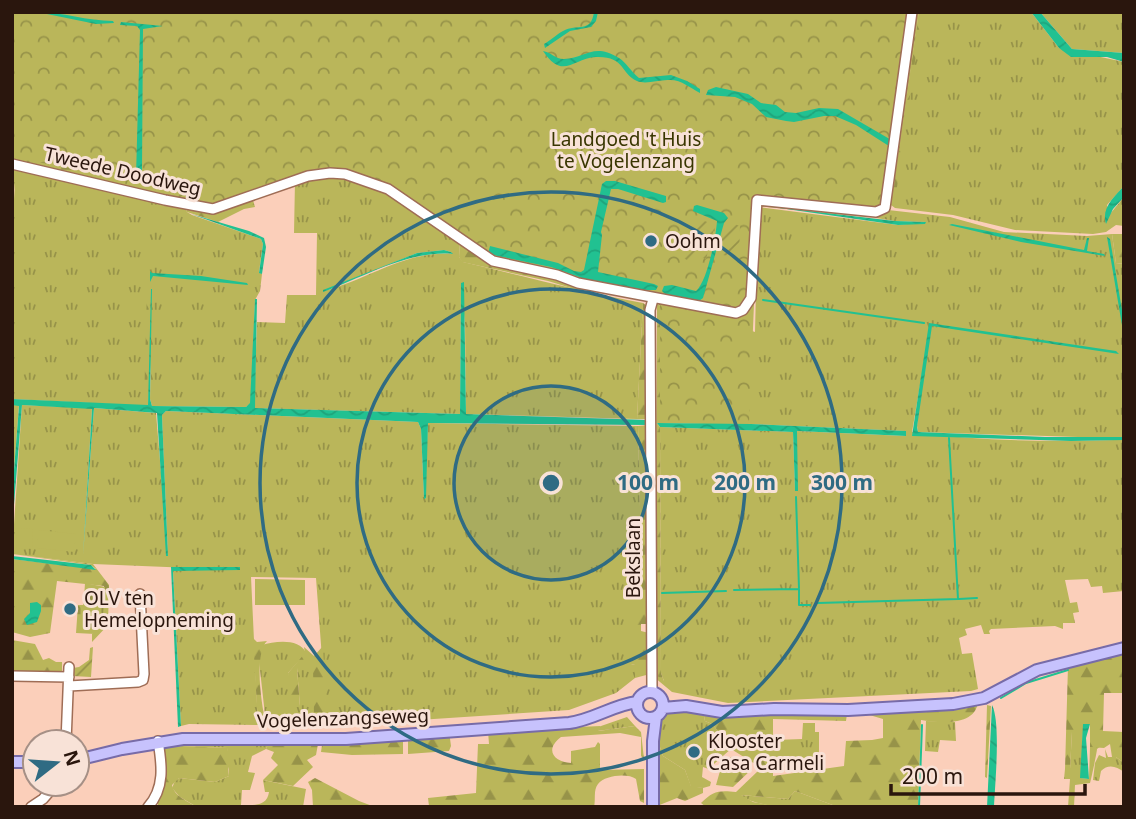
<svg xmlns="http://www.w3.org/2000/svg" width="1136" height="819" viewBox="0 0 1136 819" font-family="'Noto Sans',sans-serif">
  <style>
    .grass { fill: url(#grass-tufts); fill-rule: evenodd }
    .forest { fill: url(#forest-firs) }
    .cemetery { fill: url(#cemetery-stones) }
    .park { fill: url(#park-crowns) }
    .garden { fill: url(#garden-furrows) }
    .pitch { fill: #bab65a }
    .water { fill: url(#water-waves) }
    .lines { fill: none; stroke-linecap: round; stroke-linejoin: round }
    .stream { stroke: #21c191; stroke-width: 2 }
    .minor-casing { stroke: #9f6d56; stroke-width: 12 }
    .major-casing { stroke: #776ba8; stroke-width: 14 }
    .minor { stroke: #fff; stroke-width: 9 }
    .major { stroke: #c7c2fd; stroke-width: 10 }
    .ring { fill: none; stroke: #2f6b83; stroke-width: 3.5 }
    .poi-dot { fill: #2f6b83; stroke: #f8e2d7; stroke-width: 2.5 }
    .labels { text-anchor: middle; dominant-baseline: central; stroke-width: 6; stroke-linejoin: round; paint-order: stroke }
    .park-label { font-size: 19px; fill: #393600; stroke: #f8e2d7 }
    .street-label { font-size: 19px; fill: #2a160d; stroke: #f8e2d7 }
    .poi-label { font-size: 19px; fill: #2a160d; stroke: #f8e2d7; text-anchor: start }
    .centre { fill: #2f6b83; stroke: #f8e2d7; stroke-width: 3.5 }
    .ring-label { font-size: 21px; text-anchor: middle; font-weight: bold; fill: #2f6b83; stroke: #f8e2d7; stroke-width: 6; stroke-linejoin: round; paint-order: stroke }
  </style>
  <defs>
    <pattern id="grass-tufts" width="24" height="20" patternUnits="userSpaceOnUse" patternTransform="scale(1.75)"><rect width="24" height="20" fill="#bab65a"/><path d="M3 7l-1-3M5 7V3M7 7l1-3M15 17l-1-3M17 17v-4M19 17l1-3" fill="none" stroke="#979349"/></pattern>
    <pattern id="forest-firs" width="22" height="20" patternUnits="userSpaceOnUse" patternTransform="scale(1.75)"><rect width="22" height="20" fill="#bab65a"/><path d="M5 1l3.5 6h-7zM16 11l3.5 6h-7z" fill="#979349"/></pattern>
    <pattern id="cemetery-stones" width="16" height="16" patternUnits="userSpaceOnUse" patternTransform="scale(1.75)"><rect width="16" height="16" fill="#bab65a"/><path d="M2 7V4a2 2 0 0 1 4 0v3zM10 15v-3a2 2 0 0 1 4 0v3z" fill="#979349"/></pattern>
    <pattern id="park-crowns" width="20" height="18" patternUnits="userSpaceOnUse" patternTransform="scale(1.75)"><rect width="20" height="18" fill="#bab65a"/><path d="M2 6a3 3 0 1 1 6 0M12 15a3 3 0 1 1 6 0" fill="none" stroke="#979349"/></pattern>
    <pattern id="garden-furrows" width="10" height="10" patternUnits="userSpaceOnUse" patternTransform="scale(1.75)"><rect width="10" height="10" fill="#bab65a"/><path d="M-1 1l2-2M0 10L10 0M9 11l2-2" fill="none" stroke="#979349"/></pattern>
    <pattern id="water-waves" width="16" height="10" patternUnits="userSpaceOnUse" patternTransform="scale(1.75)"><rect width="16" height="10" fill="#21c191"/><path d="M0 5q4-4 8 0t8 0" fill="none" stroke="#1ea57c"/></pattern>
  </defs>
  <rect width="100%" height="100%" fill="#fbcfba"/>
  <path class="grass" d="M919 12H1031L1059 48 1124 62V186L1107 205 1110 214 1124 197V226L1116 225 1106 232 1093 234 1015 230 953 215 895 208 891 205Z
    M1040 12H1124V53L1072 49Z
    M12 166 185 206 187 212 192 215 261 239 263 244 259 272 262 274 260 291 255 300 251 403 246 407 152 406 150 399 151 359 148 406 12 399V231L15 183 12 204Z
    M330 174 375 185 460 241 459 257 463 262C523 276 582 292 643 303L637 419 466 414 465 324 461 283 460 414 254 408 257 322 285 323 287 295H316L317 233H294L295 181ZM444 250 451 252 452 254C405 250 366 281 323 291L417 253Z
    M758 207 898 225 926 222 895 221 876 218 888 210 950 217 1004 232 1087 236 1112 234 1116 263 1124 264V591L1103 593 1102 586 1091 587 1088 579 1065 580 1070 603 1077 602 1079 612 1073 613 1075 623H1063V629L1055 626 991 629 989 631 990 634H984L981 625 965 629 967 635 959 638 962 654 972 653 978 689 971 691 728 703 672 692 654 677 656 674 664 681 661 673 660 427 793 432 795 490 797 491V431L905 436 906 433 905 431 752 424 657 423 661 307 657 303 664 302 755 332ZM925 356 917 426 918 432 1109 438 1114 440C1047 442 979 441 912 432Z
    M12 405H19L12 495Z
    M22 405 92 408 83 556 94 408 156 413 168 556 162 415 166 411 418 422 421 429 424 498 428 423 638 426 642 587 631 588V664L635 665V678L616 693 569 710 327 726 266 724 259 661 262 645C275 641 300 638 306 653L288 673 300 707 297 668H314V714L327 725 316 578 251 577 258 725 189 724 181 726 173 570H240L93 564 12 554Z
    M679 709 704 716 705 721 712 724 727 741 717 753 724 755 714 764V771L703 767 702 777 711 782 710 786 703 788 691 787 685 770 663 756 660 747 656 745C659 725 656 714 679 709Z
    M627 717 635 726 597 731 601 726Z
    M926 721 955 722 956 741 940 740 938 752 925 751Z
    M803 723H815V732H819V770L799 773 798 757 772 759V747H775L774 740 802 739Z
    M1072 732H1083L1081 778 1089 779 1090 747 1101 746 1097 749C1097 752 1091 780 1090 783L1075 785 1074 807H1068L1070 779H1064L1065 769H1070Z
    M268 744 266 749 252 756 248 772 255 773 250 790H242L241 805C253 805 267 807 269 792H265L263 780 306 789 303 807H197L180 797 172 788 175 781 179 778 215 782 229 776 227 748 182 746Z
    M1105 749 1108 757H1116L1124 763V772C1116 766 1108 764 1101 771L1099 781 1093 780 1095 763 1099 755 1106 758Z
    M795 791 838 807C811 807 762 811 740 795L788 799Z"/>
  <path class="forest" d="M919 12H922L895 201 892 200Z
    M12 148 138 190 12 162Z
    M252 197 255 207 244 209 218 222 187 212 185 206Z
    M1112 234H1124V264L1116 263Z
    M460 241 583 286 581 291 548 281 462 262 459 257Z
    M147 288 149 289 147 405H144Z
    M643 303 647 306 649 419H637Z
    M657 303 661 307V419L657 423 660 427 661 673 665 684 656 674 655 641Z
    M649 425V624H641V631L649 633 650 674 635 678V665L631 664V587H642L638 426Z
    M12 554 93 564 109 585 108 625 92 642V634L102 629 104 586 57 581 50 633 30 637 12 632V559L96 569 91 565Z
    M253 638 257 642 267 641C254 654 261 704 266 724L258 725Z
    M12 640 35 644 43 660 49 658 56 662H62V673L12 672Z
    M323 646 327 720V726L314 715 313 668H297L300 707 290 705 288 673 305 653 304 647 314 656Z
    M1124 653V693H1104L1103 731 1124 732V763L1116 757H1112L1110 744 1104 748 1090 747V724H1083V732H1072L1070 769H1065L1068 666Z
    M978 702C975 727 938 723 921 720L918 807H838L795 791 788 799 741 795 753 802 780 807H706L701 803C713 791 719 790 736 792L758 771 760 767 731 749 724 755 716 754 727 741 712 724 705 721 704 716 847 714 846 721 773 719V776L844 766 846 741 872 740 883 738V719L866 714Z
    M987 705 991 706 987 778 985 777Z
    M601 726 598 731 635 726 641 732 644 759 641 756V737L620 733 561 737C544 750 554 762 571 763V751L595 747 598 742 600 744V770L644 769V803L640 801 636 779C628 773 605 775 598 784 593 790 596 800 594 807L429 806 428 798 476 793 478 744H489L488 731Z
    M449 731 451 746 449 751 408 754V733Z
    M403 733V754L352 755 321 752 323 738Z
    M268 744H318L316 755 307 760 313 767 293 786 263 780 278 765 271 758 274 752 266 749Z
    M656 745 660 747 663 756 685 770 691 786 703 788V793L685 801 677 798 657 806Z
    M182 746 227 748 231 762 228 769 229 776 215 782 179 778 172 785C174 796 187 801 197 807H158V801L166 776 164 748Z
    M731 757 752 769 733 787 716 785 722 764Z
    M315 778 359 801 375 807H313L312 790 308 782Z"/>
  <path class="cemetery" d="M85 583 105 587 102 629 95 634 76 633 78 605H83L84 602H87V599L84 598Z"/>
  <path class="park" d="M12 12H919L891 208 886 216 867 217 758 206 749 426 660 422V296L642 294 493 258 401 196 330 171 209 207 134 189 66 167 12 158Z"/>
  <path class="garden" d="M702 220 715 225 706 259 703 258 691 263 681 256 690 230H692L695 222Z
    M725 221 740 226 739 257 737 258V249L736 257 716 254Z
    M93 647 91 677 72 676 73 668 79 667 89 660 90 648Z"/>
  <path class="pitch" d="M17 528 33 529 32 549 16 548Z
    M39 530 76 534 74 552 37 548Z
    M255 579 305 580V605H255Z"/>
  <path class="water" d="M37 12C63 12 87 21 113 21L114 23 96 24Z
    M594 12H598L596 21 591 27 570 31 545 48 544 44C551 40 557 34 563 31 577 23 591 34 594 12Z
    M1031 12H1040L1072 49 1124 53V62L1107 57H1071L1059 48Z
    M121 22 163 26 143 29 142 171 141 181 138 183 136 176 140 30 137 26 120 25Z
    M543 51C551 52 555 59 564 59 586 58 593 42 619 58 627 63 631 72 639 78L671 75 687 81 700 89V93C690 88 682 80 670 80 659 79 647 85 637 81 620 73 625 56 596 57 573 58 563 81 543 51Z
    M716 87 748 94 761 103 776 105 785 112 796 113 819 108 838 109 893 141 892 148 856 125 835 116H824L794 122 786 121 766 117 752 104 735 97 706 95 708 90Z
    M606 181H615L666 196V202L663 203 618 189H611L601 232 602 235 598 272 654 284 658 286 656 290H638L593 282 551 267 488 254 490 246 558 263 574 271 581 272 584 270 602 184Z
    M1124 186V197L1113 209 1106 224C1101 208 1114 197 1124 186Z
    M697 205 724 213 728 218 724 223 703 298 699 301 666 295 662 291 664 286 672 285 696 291C707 282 716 237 717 221L693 211 694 206Z
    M758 205 895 221 926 222 925 224 898 225Z
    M191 214 249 231 264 238 266 247 262 274 259 273 263 244 261 239Z
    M952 224 1084 250 1087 238H1089L1087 251 1104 254 1105 256 1021 242 949 225Z
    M1107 237 1110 239 1124 322V337Z
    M444 250 451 252 453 254C408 250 364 277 323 292V290L417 253Z
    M150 271 152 273 201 276 247 283 248 285 153 276 150 282Z
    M464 282 466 414 649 420V425L428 423 426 498 424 499 421 429 418 422 166 411 162 415 168 556H166L157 413 94 408 83 556 92 409 22 405 12 530V495L19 406 12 405V399L148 405 151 289H152L150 399 152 406 246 407 250 403 255 299H257L255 408 460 414 461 283Z
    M929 323 1116 351 1119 354 932 326 917 427 918 432 1045 437H1124V440L1071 441 912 436Z
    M657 423 751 424 906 431V436L797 431 798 491H795L793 432 660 427Z
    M12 556 91 565 96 570 12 559Z
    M171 567H240V570L173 571 181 726 178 727Z
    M37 602 41 605V611L37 622 27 625 24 619 30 613V603Z
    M992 705C1001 722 995 784 994 807H987Z
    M1083 724H1090L1086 738 1089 779 1080 778Z"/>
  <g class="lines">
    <path class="stream" d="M763 300 924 323
      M796 497 799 588
      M734 590 799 589V605H810
      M662 593 726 591
      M959 599 977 598
      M818 603 958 599 949 438
      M1001 698 1026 683 1068 670
      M919 807 922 725"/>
    <g class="minor-casing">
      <path id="minor" d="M12 164 165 200 213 209 308 176 330 173 345 174 388 189 493 261 557 275 578 283 736 313 743 310 751 298 757 200 876 212 885 208 912 12
        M12 676 69 677
        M69 686 138 682 143 680 144 674 140 594
        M652 691 650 310 653 299
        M66 742 69 667
        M31 807 43 799 56 784
        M148 807C165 788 162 765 158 741"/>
    </g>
    <g class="major-casing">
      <path id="major" d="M637 705a13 13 0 1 1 26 0a13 13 0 1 1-26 0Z
        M663 708 686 706 722 712 774 709 848 710 953 704 984 698 1037 670 1124 648
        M77 760 122 749 183 739H346L569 723C593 720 613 705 637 702
        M12 762H35
        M653 807V741L656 717"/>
    </g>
    <use href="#minor" class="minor"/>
    <use href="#major" class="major"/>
  </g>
  <circle cx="551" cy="483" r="97" fill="#2f6b83" fill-opacity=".12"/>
  <g class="ring">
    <circle cx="551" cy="483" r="97"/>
    <circle cx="551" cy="483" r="194"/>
    <circle cx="551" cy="483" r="291"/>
  </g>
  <g class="poi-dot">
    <circle cx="651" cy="241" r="7"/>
    <circle cx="70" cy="609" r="7"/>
    <circle cx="694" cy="752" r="7"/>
  </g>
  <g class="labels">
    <g class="park-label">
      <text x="626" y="139">Landgoed 't Huis<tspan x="626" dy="22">te Vogelenzang</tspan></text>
    </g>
    <g class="street-label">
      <text transform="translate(123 171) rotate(13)">Tweede Doodweg</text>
      <text transform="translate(633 558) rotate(-90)">Bekslaan</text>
      <text transform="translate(343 718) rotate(-2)">Vogelenzangseweg</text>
    </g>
    <g class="poi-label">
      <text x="665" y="241">Oohm</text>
      <text x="84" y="598">OLV ten<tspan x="84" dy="22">Hemelopneming</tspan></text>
      <text x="708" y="741">Klooster<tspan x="708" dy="22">Casa Carmeli</tspan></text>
    </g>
  </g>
  <circle cx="551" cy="483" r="10" class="centre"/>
  <g class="ring-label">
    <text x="648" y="490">100 m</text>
    <text x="745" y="490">200 m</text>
    <text x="842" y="490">300 m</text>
  </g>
  <rect width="1136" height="819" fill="none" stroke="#2a160d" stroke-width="28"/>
  <g transform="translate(56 763) rotate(73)"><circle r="33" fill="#f8e2d7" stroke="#a69086" stroke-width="2"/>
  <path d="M0-5L12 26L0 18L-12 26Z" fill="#2f6b83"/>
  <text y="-10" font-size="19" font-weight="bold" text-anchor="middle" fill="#2a160d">N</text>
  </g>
  <path d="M891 784v10h194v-10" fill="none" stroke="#2a160d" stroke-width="3.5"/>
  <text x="902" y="784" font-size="21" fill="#2a160d" stroke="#f8e2d7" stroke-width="5" paint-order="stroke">200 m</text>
</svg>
